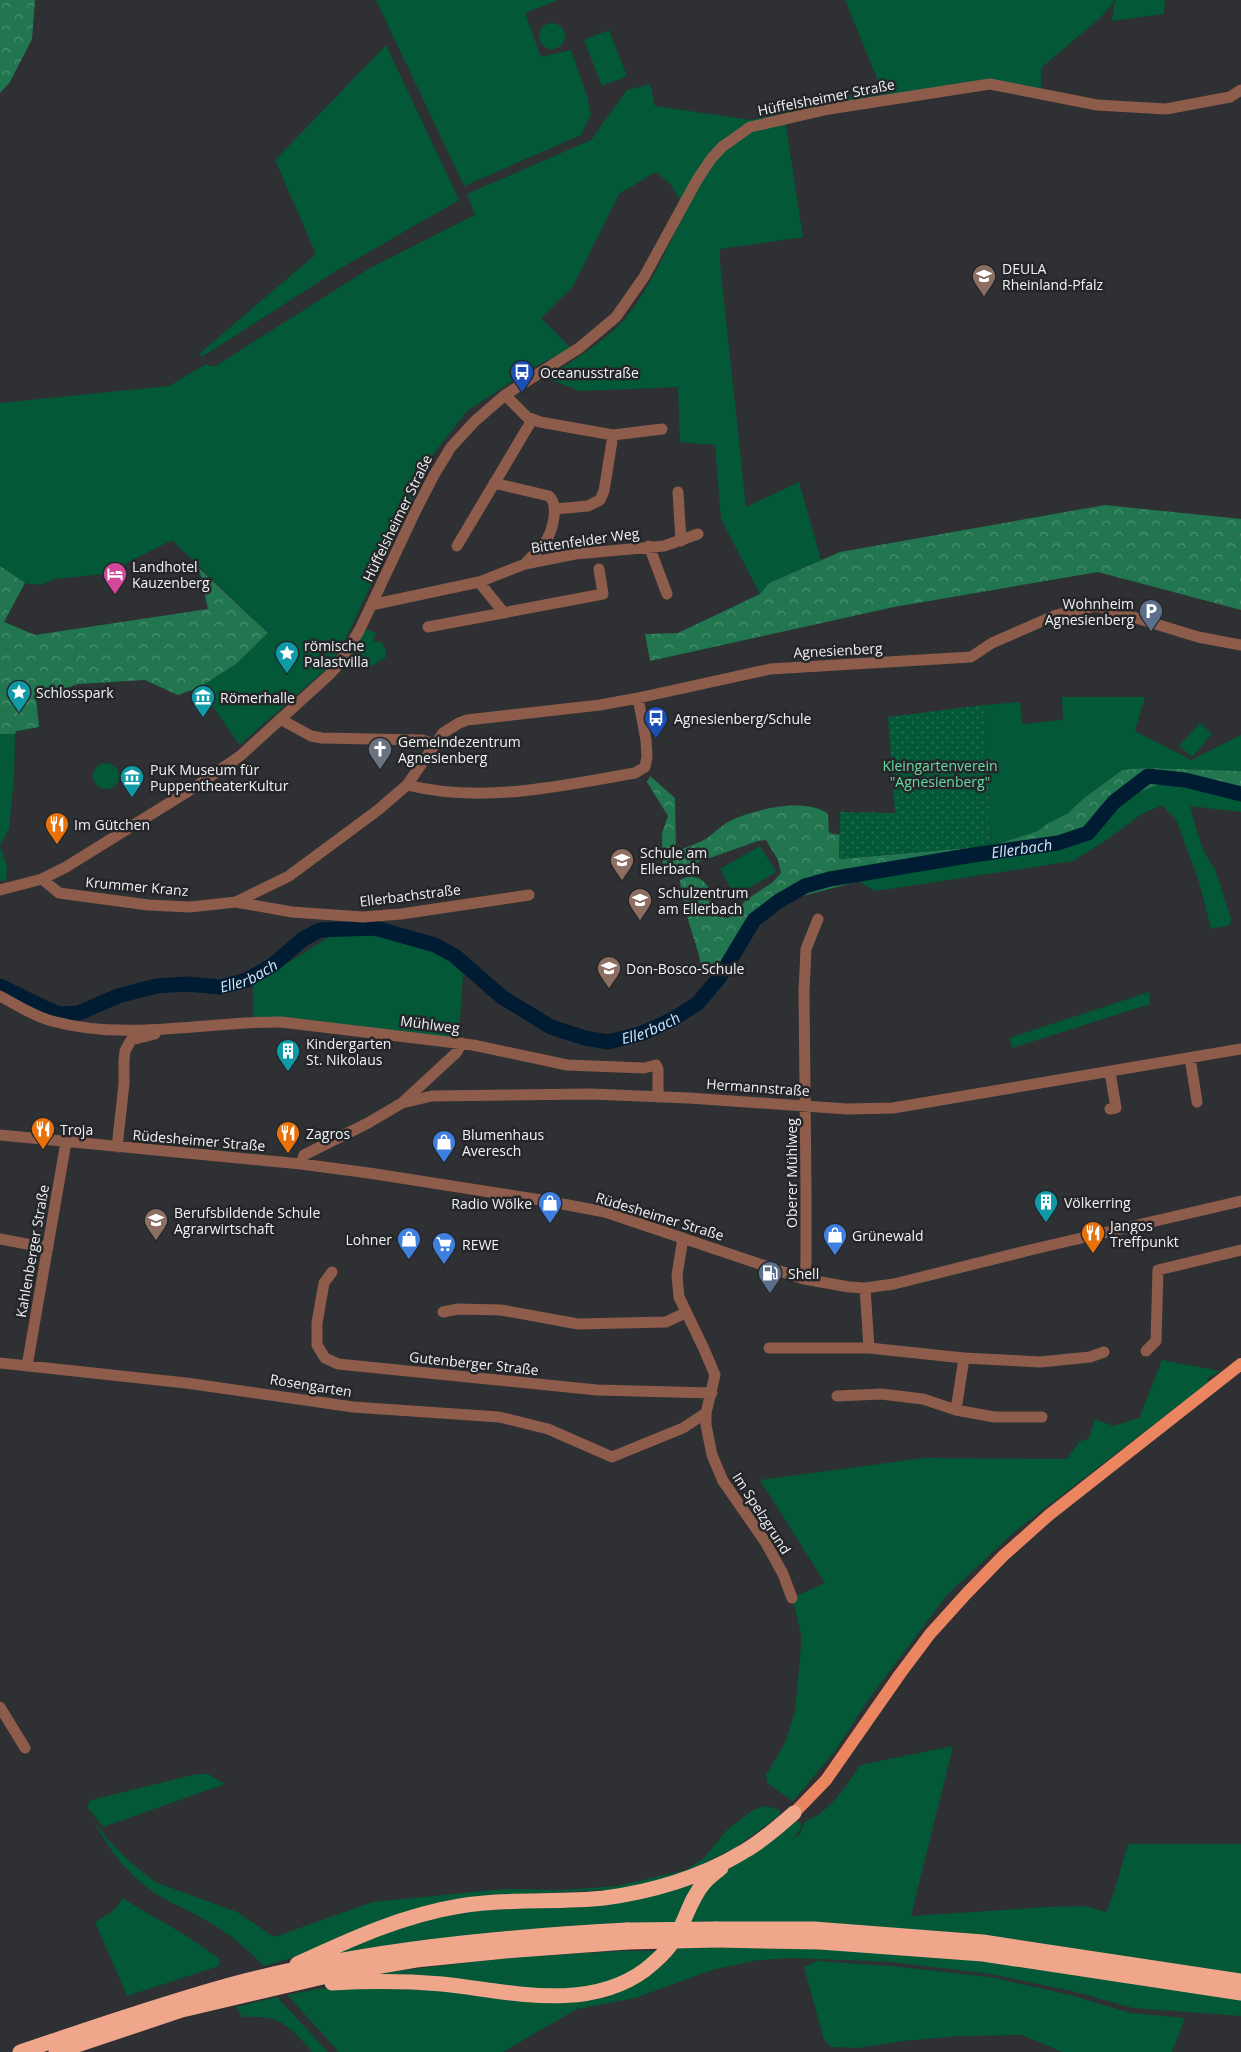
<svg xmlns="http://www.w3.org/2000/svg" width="1241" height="2052" viewBox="0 0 1241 2052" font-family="'Open Sans',sans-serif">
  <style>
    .green { fill: #035838 }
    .forest { fill: url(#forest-crowns) }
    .garden { fill: url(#garden-dots) }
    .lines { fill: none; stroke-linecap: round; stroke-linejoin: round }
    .river { stroke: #001c33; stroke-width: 15 }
    .minor { stroke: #8e5c4a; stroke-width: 11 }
    .major { stroke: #eb855f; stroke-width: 12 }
    .highway { stroke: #f0a68b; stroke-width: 15 }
    .highway-bridge { stroke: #f0a68b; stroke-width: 15 }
    .labels { text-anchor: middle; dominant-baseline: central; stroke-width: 5; stroke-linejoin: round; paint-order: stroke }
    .street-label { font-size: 14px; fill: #f1f2f4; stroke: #242629 }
    .poi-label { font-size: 14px; fill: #f1f2f4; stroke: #242629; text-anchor: start }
    .park-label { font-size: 14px; fill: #69d7a0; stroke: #242629 }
    .water-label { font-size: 15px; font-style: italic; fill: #d6e6f4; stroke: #242629 }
  </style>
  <defs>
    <pattern id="forest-crowns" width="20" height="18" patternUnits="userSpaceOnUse" patternTransform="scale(1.25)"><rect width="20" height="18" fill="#21754f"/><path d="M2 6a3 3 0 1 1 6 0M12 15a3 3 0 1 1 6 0" fill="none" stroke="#4d9072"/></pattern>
    <pattern id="garden-dots" width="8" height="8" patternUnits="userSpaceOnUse" patternTransform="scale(1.25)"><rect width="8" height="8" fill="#035838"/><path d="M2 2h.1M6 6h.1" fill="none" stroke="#287055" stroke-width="1.8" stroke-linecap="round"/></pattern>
  </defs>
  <rect width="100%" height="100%" fill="#2e3033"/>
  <path class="green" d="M376 0H558L525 13 541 57 571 50 587 96 591 115 581 135 464 186Z
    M845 0H1113V3L1100 18 1041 68V86L1039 95 989 85 785 120 803 237 720 249V263L746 507 799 482 821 560 769 583 760 594 721 519 715 445 680 442 678 387 580 391 546 378C569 363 594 348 615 329 644 303 667 247 686 211L672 186 656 172 619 194 573 286 541 318 571 348 531 369 467 411 431 457 345 640 331 665 241 744 238 743 200 687 236 664 268 633 172 540 105 574 55 579 41 585 24 583 4 622 34 635 36 699 39 727 15 732 14 779 9 829 0 845 7 867 6 880 0 881V403L169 386 206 364 214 367 370 268 475 215 467 194 591 140 627 90 650 84 655 106 751 120 827 102 880 86Z
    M1115 0H1165L1164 14 1112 21Z
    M539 36a13 13 0 1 1 26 0a13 13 0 1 1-26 0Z
    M609 30 627 76 602 86 584 40Z
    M386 45 459 200 336 271 203 356 198 355 316 254 275 160Z
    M365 629 376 633 373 641 382 643 386 651V657L372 666 344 667Z
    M1062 697H1145L1135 731 1191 760 1241 735V771L1146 768 1122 770 1083 799 1067 814 1048 823 1039 831 991 846 984 705 1020 702 1022 724 1063 720Z
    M1200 723 1212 734 1192 757 1179 746Z
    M93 776a13 13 0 1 1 26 0a13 13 0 1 1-26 0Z
    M1163 783 1241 797V812L1190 806C1196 827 1201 852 1215 869L1231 919 1230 925 1211 929 1199 882 1176 819 1167 811 1163 805 1143 813 1105 841 1073 861 876 891 859 882 882 875 957 861 1047 849 1083 840 1128 796Z
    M760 846 776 872 735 896 720 869Z
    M355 935 391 937 419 946 444 956 463 974 459 1034 452 1040 253 1018V985L329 937Z
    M1149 992 1150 1004 1012 1048 1009 1038Z
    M1162 1360 1220 1371 1207 1379 1209 1382 1014 1532 947 1595 868 1700 835 1751 793 1801 767 1783 766 1775 785 1743 795 1711 801 1647V1633L792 1598 825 1583 760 1480 924 1458 1067 1459 1079 1442 1089 1438 1095 1419 1113 1426 1139 1418Z
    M953 1746 911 1916 1047 1907 1085 1906 1106 1912 1114 1892 1128 1844H1241V2016L1133 2008 1072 1991 991 1974 892 1962 794 1958 758 1960 712 1970 635 1998 577 2009 503 2052H339L287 1995 317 1989 364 1986H399L524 1998 640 1978 713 1877 795 1820 801 1823C802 1831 795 1835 791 1840L799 1835 805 1822C830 1811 846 1787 860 1765Z
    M197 1774H208L225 1784 103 1827 87 1807 91 1800Z
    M766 1806 780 1810V1815L738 1846 683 1874 622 1889 507 1895 264 1966C243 1945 222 1928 196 1915 182 1907 165 1901 152 1891 126 1872 108 1849 94 1821L110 1842 130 1862 155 1882 237 1912 274 1937 373 1902 503 1889 562 1890 617 1886 686 1870 704 1858 727 1830 753 1810Z
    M697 1877 680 1924 325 1956 416 1921 504 1906Z
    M123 1898C155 1919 188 1934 219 1959V1966L127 1996 95 1922 112 1912Z
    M622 1951H662L649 1964 582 1993 365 1975 515 1957Z
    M817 1961 891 1966 991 1977 1070 1995 1131 2013 1185 2018 1172 2052H1062L1022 2035 960 2036 902 2041 858 2048 832 2047 824 2040 804 1967Z
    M277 1997 328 2052H313C287 2025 282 2015 242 2017L236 2007Z"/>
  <path class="forest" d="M0 0H35L32 39 10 82 0 93Z
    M1105 505 1241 519V610L1098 572 894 607 650 661 645 634 678 633 760 594 769 583 840 552Z
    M0 566 25 583 4 622 35 635 208 609 199 568 268 633 236 664 200 687 178 695 145 680 78 684 36 699 39 727 16 731 15 734H0Z
    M1146 768 1241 771V797L1163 783 1128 796 1084 840 1047 849 957 861 883 875 791 899 759 921 749 932 737 959 702 968C696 939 682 910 680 880 689 874 702 876 708 887 714 898 709 907 719 917L728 918 735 913 746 900 773 882 781 873 778 860 766 840 758 841 670 872 663 868 662 833 668 816 647 782 650 776 675 798 676 851C684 848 694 845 702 841 712 836 720 826 730 821 754 809 806 797 828 814L829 833 840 835 839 859 991 846 1038 831 1048 823 1067 814 1083 799 1122 770Z"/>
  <path class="garden" d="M984 705 991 846 839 859 840 812 895 813 888 717Z"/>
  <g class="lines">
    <path class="river" id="s1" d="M0 986 47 1009 60 1014 79 1013 118 996 156 986 187 984 220 987 247 980 274 964 303 939 320 930 375 928 435 945 455 956 502 997 551 1027 585 1038 608 1042 643 1033 673 1019 698 1003 719 978 754 920 779 901 805 886 830 879 973 855 1058 843 1088 833 1114 802 1148 776 1185 780 1241 794"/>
    <path class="minor" d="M505 395 527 417 540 422 613 435 662 429
      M494 483 549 496C560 506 552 533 544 544 538 551 531 557 525 564
      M678 492 681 541
      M555 509 588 506 600 500 604 491 613 435
      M457 546 532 420
      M649 546 667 594
      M479 582 504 613
      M371 605 479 582 525 564 575 554 664 546 698 534
      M428 627 603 594 599 569
      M280 719 311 736 322 738 422 740 435 744
      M407 785C483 804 560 786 635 773L645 767 647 757 646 740 638 698
      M42 879 59 893 148 905 190 907 236 902 289 876 378 810 407 785 443 733 459 723 467 720 600 705 638 698 770 669 971 657 992 643 1056 615 1097 606 1198 637 1241 645
      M0 890 42 879 66 867 195 787 240 756 329 675 338 665 359 631 416 510 434 475 451 447 475 421 505 395 579 348 616 317 644 277 697 180 711 159 722 147 750 127 829 109 990 84 1097 105 1166 109 1230 97 1241 90
      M236 902 292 912 363 917 401 914 529 895
      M0 996C17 1005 33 1016 52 1021 127 1042 205 1021 281 1022L473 1045 567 1065 644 1068 656 1065 658 1069V1097
      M1190 1058 1197 1102
      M1110 1072 1116 1108 1110 1109
      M404 1101 456 1053 462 1043
      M0 1135 301 1164 369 1173 541 1200 605 1212 804 1279 849 1287 865 1288 894 1284 1034 1249 1241 1201
      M117 1147 124 1084V1061L125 1051 131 1040 155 1034
      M301 1164 304 1155 368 1123 402 1103 432 1096 590 1094 689 1098 847 1109 893 1108 1241 1049
      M683 1238 677 1275 679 1297 704 1349 715 1375 706 1413V1425L712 1455 723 1481 766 1543 783 1574 792 1598
      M0 1239 48 1248
      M332 1272 324 1283 317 1323V1345L325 1358 338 1364 597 1390 712 1393
      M804 1279 806 1263V1188L804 991 806 949 818 919
      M865 1288 869 1348
      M443 1312 458 1309 501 1310 578 1324 666 1322 685 1313
      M769 1348H869L964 1358 1040 1362 1090 1357 1104 1352
      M1146 1351 1156 1341 1158 1270 1241 1250
      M0 1363 186 1383 353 1407 499 1417 548 1429 612 1457 683 1428 706 1413
      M27 1366 66 1142
      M837 1396 881 1394 923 1399 956 1410 994 1417H1042
      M956 1410 964 1358
      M0 1707 25 1748"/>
    <path class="major" d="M794 1813 826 1780 900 1674 930 1634 967 1593 1003 1556 1049 1515 1241 1364"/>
    <path class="highway" d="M716 1929H814L983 1942 1241 1981
      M717 1940 820 1942 983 1954 1241 1993
      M297 1964C349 1940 403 1915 460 1906 508 1898 556 1903 604 1898 651 1892 702 1877 743 1852 761 1842 778 1827 794 1813
      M332 1983C368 1981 405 1981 442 1984 509 1991 586 2013 645 1970 655 1962 665 1953 672 1943 685 1924 689 1900 704 1883 709 1877 716 1872 721 1868
      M20 2052C92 2028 163 2003 237 1983 364 1950 496 1937 627 1930
      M56 2052 182 2010 340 1973 416 1960 505 1951 627 1942"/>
    <path class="highway-bridge" d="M627 1930 716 1929
      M627 1942 717 1940"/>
  </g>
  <defs>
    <g id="school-pin" transform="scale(1.25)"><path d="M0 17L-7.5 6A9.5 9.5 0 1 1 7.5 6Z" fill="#8d6e63" stroke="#242629"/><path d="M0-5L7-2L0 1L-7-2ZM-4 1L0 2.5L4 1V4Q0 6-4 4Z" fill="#fff"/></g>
    <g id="bus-pin" transform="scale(1.25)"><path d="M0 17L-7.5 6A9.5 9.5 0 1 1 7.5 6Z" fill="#1a4fb4" stroke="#242629"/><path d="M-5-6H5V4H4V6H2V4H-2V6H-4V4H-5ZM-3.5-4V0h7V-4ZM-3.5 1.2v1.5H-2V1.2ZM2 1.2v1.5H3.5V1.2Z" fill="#fff"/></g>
    <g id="hotel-pin" transform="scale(1.25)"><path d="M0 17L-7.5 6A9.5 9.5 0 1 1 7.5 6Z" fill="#d1479c" stroke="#242629"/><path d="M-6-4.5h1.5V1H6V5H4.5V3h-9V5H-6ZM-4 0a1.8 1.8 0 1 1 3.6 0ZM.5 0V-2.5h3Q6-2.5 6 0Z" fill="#fff"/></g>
    <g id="parking-pin" transform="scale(1.25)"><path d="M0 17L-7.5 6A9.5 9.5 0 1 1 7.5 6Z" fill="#5c6f8a" stroke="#242629"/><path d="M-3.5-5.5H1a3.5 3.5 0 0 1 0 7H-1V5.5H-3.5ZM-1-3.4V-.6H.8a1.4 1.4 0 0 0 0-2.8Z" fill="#fff"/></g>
    <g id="sight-pin" transform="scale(1.25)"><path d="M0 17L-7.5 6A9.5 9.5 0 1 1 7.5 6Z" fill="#0f9aa8" stroke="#242629"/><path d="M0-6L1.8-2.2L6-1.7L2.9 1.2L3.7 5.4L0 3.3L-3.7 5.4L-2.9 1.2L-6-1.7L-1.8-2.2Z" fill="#fff"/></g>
    <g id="museum-pin" transform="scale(1.25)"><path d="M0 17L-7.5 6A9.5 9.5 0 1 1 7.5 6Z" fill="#0f9aa8" stroke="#242629"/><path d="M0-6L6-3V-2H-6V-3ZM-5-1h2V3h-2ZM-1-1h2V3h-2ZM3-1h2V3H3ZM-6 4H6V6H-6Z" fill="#fff"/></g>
    <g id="church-pin" transform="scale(1.25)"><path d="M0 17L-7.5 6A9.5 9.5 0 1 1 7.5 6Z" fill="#6b7280" stroke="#242629"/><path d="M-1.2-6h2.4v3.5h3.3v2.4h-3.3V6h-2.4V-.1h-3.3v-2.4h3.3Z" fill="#fff"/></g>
    <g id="restaurant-pin" transform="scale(1.25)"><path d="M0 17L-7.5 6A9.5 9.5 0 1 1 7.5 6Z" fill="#e8710a" stroke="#242629"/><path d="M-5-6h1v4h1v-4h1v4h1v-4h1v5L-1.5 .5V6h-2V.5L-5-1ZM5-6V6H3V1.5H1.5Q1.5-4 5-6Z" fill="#fff"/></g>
    <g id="building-pin" transform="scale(1.25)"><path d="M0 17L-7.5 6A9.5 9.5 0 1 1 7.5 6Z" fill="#0f9aa8" stroke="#242629"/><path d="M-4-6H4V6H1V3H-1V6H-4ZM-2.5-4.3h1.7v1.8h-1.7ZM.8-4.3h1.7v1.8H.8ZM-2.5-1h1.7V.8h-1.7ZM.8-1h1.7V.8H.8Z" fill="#fff"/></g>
    <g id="shop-pin" transform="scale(1.25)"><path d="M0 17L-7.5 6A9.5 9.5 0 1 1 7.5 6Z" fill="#3f7fe0" stroke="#242629"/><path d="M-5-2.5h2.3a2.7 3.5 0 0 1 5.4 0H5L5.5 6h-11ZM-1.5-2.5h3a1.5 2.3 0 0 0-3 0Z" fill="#fff"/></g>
    <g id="supermarket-pin" transform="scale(1.25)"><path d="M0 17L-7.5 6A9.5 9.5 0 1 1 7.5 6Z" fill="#3f7fe0" stroke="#242629"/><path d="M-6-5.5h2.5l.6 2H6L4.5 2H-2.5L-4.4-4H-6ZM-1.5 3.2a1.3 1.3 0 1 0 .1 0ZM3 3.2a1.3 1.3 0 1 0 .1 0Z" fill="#fff"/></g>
    <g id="fuel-pin" transform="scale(1.25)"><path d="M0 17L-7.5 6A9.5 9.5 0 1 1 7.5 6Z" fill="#5c6f8a" stroke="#242629"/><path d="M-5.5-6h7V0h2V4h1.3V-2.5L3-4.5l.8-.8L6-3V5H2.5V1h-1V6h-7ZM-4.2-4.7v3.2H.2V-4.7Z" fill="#fff"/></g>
  </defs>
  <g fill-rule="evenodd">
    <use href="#school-pin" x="984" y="276"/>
    <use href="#bus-pin" x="522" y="372"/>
    <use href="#hotel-pin" x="115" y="574"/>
    <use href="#parking-pin" x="1151" y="611"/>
    <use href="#sight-pin" x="287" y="653"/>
    <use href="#sight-pin" x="19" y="692"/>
    <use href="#museum-pin" x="203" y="697"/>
    <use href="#bus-pin" x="656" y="718"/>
    <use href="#church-pin" x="380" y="749"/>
    <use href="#museum-pin" x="132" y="777"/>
    <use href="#restaurant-pin" x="57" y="824"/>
    <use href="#school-pin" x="622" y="860"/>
    <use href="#school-pin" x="640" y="900"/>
    <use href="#school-pin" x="609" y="968"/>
    <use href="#building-pin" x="288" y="1051"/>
    <use href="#restaurant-pin" x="43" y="1129"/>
    <use href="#restaurant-pin" x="288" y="1133"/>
    <use href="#shop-pin" x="444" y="1142"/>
    <use href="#building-pin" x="1046" y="1202"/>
    <use href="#shop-pin" x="550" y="1203"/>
    <use href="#school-pin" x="156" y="1220"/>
    <use href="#restaurant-pin" x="1093" y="1233"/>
    <use href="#shop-pin" x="835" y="1235"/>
    <use href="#shop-pin" x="409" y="1239"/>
    <use href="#supermarket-pin" x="444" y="1244"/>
    <use href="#fuel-pin" x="770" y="1273"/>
  </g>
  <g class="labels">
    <g class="street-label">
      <text transform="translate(826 97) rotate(-11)">Hüffelsheimer Straße</text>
      <text transform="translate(397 518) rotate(-64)">Hüffelsheimer Straße</text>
      <text transform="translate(585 540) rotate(-8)">Bittenfelder Weg</text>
      <text transform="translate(838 650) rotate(-3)">Agnesienberg</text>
      <text transform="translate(137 886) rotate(5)">Krummer Kranz</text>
      <text transform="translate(410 895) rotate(-7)">Ellerbachstraße</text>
      <text transform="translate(430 1024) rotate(7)">Mühlweg</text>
      <text transform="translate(758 1087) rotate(4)">Hermannstraße</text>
      <text transform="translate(199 1140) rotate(5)">Rüdesheimer Straße</text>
      <text transform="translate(791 1173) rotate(-90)">Oberer Mühlweg</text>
      <text transform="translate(660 1216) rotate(17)">Rüdesheimer Straße</text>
      <text transform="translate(32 1251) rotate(-80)">Kahlenberger Straße</text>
      <text transform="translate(474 1363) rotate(6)">Gutenberger Straße</text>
      <text transform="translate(311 1385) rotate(9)">Rosengarten</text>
      <text transform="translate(762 1513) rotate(57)">Im Spelzgrund</text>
    </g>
    <g class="poi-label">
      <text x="1002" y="268">DEULA<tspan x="1002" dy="16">Rheinland-Pfalz</tspan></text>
      <text x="540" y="372">Oceanusstraße</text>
      <text x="132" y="566">Landhotel<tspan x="132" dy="16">Kauzenberg</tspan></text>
      <text x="1134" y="603" text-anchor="end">Wohnheim<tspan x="1134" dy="16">Agnesienberg</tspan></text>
      <text x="304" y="645">römische<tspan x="304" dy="16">Palastvilla</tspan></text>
      <text x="36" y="692">Schlosspark</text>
      <text x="220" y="697">Römerhalle</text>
      <text x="674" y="718">Agnesienberg/Schule</text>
      <text x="398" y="741">Gemeindezentrum<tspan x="398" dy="16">Agnesienberg</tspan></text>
      <text x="150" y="769">PuK Museum für<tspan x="150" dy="16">PuppentheaterKultur</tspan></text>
      <text x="74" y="824">Im Gütchen</text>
      <text x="640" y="852">Schule am<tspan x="640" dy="16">Ellerbach</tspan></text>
      <text x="658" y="892">Schulzentrum<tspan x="658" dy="16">am Ellerbach</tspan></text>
      <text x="626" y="968">Don-Bosco-Schule</text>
      <text x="306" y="1043">Kindergarten<tspan x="306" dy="16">St. Nikolaus</tspan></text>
      <text x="60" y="1129">Troja</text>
      <text x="306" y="1133">Zagros</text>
      <text x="462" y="1134">Blumenhaus<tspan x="462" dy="16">Averesch</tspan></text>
      <text x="1064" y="1202">Völkerring</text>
      <text x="532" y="1203" text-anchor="end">Radio Wölke</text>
      <text x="174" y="1212">Berufsbildende Schule<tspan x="174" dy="16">Agrarwirtschaft</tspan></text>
      <text x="1110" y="1225">Jangos<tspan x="1110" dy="16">Treffpunkt</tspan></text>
      <text x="852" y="1235">Grünewald</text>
      <text x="392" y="1239" text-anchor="end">Lohner</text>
      <text x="462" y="1244">REWE</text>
      <text x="788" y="1273">Shell</text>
    </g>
    <g class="park-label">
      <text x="940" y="765">Kleingartenverein<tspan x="940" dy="16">"Agnesienberg"</tspan></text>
    </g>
    <g class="water-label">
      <text stroke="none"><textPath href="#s1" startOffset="1148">Ellerbach</textPath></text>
      <text stroke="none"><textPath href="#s1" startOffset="262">Ellerbach</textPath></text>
      <text stroke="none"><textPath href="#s1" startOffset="712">Ellerbach</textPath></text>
    </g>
  </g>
</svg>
